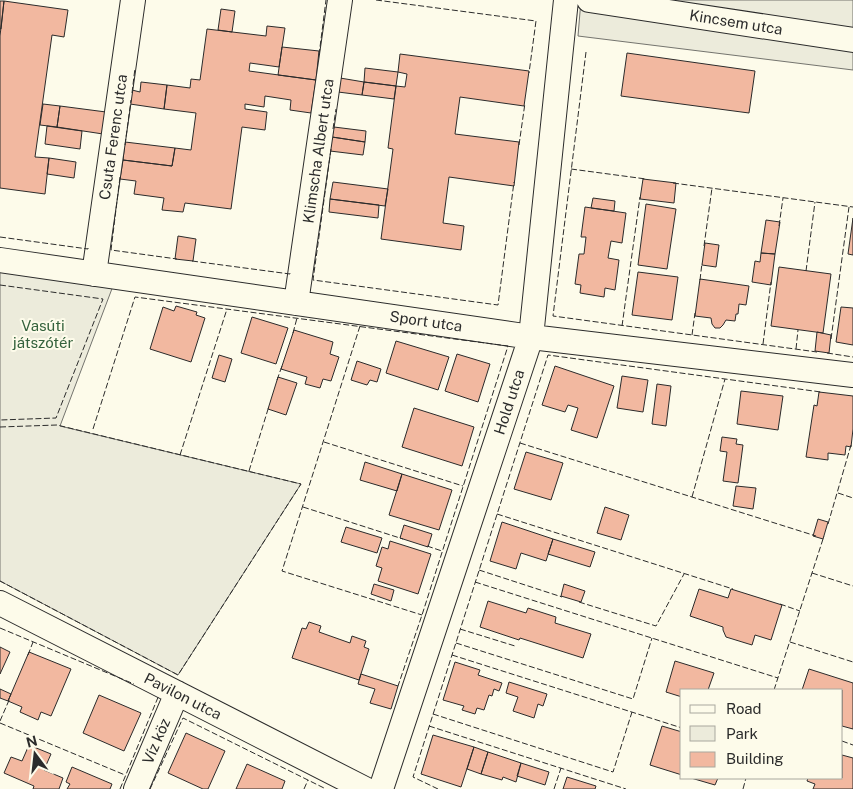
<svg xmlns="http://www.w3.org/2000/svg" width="853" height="789" viewBox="0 0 853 789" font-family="'Public Sans',sans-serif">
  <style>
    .green { fill: #ecebdb; stroke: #74746e }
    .building { fill: #f2b8a0; stroke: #2b2b2b }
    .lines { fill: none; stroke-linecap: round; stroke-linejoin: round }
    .minor-casing { stroke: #2b2b2b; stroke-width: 26 }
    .minor { stroke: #fdfbea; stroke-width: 24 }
    .fence { stroke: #2b2b2b; stroke-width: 1; stroke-dasharray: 6 2.5; stroke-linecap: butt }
    .labels { text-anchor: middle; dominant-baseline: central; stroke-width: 4; stroke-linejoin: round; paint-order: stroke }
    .street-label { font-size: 15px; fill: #2b2b2b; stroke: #fdfbea }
    .park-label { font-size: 15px; fill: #34623c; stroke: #fdfbea }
  </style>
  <rect width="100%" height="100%" fill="#fdfbea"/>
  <path class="green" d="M581 0H853V70L578 36Z
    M0 271 113 286 60 426 301 484 178 675 0 581Z"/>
  <path class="building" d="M0 1H4L1 29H0Z
    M4 1 68 10 64 37 52 35 35 157 49 158 45 194 0 188V36Z
    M221 9 235 11 232 32 218 30Z
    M267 26 285 28 279 67 250 63 249 71 316 80 311 113 290 110 291 100 265 96 264 107 245 104V109L267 112 265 130 242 127 231 209 185 203 183 212 162 210 164 198 134 194 136 181 120 179 123 160 172 166 175 148 191 150 196 113 164 109 167 85 190 88 191 79 200 80 207 29 266 36Z
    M282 47 319 51 316 80 278 75Z
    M627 53 755 71 749 113 621 96Z
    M400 54 529 71 524 106 460 97 455 134 519 142 514 186 449 177 443 223 464 226 461 250 381 239 393 149 388 148 396 86 405 87 407 74 398 72Z
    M365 68 398 72 396 86 364 82Z
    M340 78 364 82 362 95 338 92Z
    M141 82 167 85 164 109 130 104 132 90 140 92Z
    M364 82 396 86 394 99 362 95Z
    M43 104 60 106 57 127 40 125Z
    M60 106 106 112 103 134 57 127Z
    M47 126 82 131 80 149 45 144Z
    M334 127 366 131 365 142 332 137Z
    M332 137 365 142 363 155 330 151Z
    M125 142 175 148 172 166 123 160Z
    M49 158 76 162 74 178 47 174Z
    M643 179 676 183 674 203 640 199Z
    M333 182 388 189 385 206 330 199Z
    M593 198 615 201 614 211 591 208Z
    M330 199 379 205 378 218 329 212Z
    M646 204 676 209 667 269 638 265Z
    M585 207 626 213 622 243 611 241 608 258 619 260 615 290 605 288 604 297 580 293 581 285 575 284 579 254H584L586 237H581Z
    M853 218V255L848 254Z
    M766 220 780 222 775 254 761 253Z
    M178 236 196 239 193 261 175 259Z
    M705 243 719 245 716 267 702 265Z
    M761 253 775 254 771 285 752 282 755 261 760 262Z
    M779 267 831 274 823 333 771 326Z
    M638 272 678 277 672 320 632 315Z
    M700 279 749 286 746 305 739 304 738 314H736L735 321 726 320 723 325 720 328H715L712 324 711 318 695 316Z
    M176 306 197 312 196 315 205 318 191 362 150 349 163 307 174 311Z
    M841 307 853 308V345L836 342Z
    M252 317 288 328 276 364 241 353Z
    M294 330 333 342 330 354 339 357 331 381 323 379 320 388 305 384 307 377 281 369Z
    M817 332 831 335 829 353 815 351Z
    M396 341 449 357 438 390 386 373Z
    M457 354 490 364 478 402 445 391Z
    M219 355 232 359 225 382 212 378Z
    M357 361 381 369 377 382 370 380 367 385 351 380Z
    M555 366 614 386 597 438 571 430 578 408 568 405 565 412 542 405Z
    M622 376 648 380 643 412 617 408Z
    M278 377 297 383 286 415 268 409Z
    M657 384 671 386 666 426 652 424Z
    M741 391 783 396 778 430 737 424Z
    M819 392 853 396V429L851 447 846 446 845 455 828 453V460L806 457 814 405 817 406Z
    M414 408 474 427 462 466 402 447Z
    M722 437 737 439 736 444 743 445 738 483 723 481 727 452 720 451Z
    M526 452 563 463 551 500 514 489Z
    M365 462 402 474 397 491 360 480Z
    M402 474 452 490 439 530 389 515Z
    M736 486 756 488 753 509 733 506Z
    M605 507 629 515 621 540 597 533Z
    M818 519 828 522 823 539 813 536Z
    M502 522 553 539 546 561 521 553 516 569 490 561Z
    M404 525 432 534 428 547 400 538Z
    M346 527 382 538 377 553 341 542Z
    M553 539 595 552 590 567 548 554Z
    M390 541 431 554 418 594 378 581 382 568 376 566 382 547 388 549Z
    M374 584 394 590 391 601 371 594Z
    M564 584 585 591 581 602 561 596Z
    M699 589 728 598 731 589 782 605 771 640 755 635 752 645 726 637 723 630V627L690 616Z
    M488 601 526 613 528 608 556 617 555 623 591 634 583 658 520 638 519 640 480 627Z
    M309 622 321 626 319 632 350 643 352 636 366 641 364 647 369 649 359 680 292 658 302 628 306 629Z
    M0 647 10 652 0 674Z
    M29 652 71 669 51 716 41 712 38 720 20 712 22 707 8 701Z
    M675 661 714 673 708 690H682V697L666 692Z
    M455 662 480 670 478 675 502 683 499 691 494 689 492 696 489 695 484 710 477 708 475 714 462 710 464 706 443 700Z
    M809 669 853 683V729L842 726V690H802Z
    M361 674 398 686 391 709 370 703 375 689 358 684Z
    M509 682 547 694 543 706 538 704 534 718 513 711 518 697 506 693Z
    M0 689 11 694 8 701 0 698Z
    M99 695 141 713 124 751 83 733Z
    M662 726 682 732V775L650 765Z
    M186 733 225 751 208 789H203L168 773Z
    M433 735 474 747 461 787 421 774Z
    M29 745 51 754 44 770 63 778 59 789H33L34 786 4 773 11 757 22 761Z
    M474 747 488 752 481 774 467 769Z
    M488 752 521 763 516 782 503 777 502 780 481 774Z
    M842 755 853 758V789H813L815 784 807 781 808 778H842Z
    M521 763 549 772 545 785 517 776Z
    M247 764 285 781 282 789H236Z
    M72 767 112 784 110 789H67L70 784 66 782Z
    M567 777 596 786 595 789H563Z
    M691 778H718L715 785Z"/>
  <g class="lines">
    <g class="minor-casing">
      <path id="minor" d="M589 0 853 40
        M0 260 531 337 853 375
        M94 274 133 0
        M296 303 340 0
        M0 603 365 789
        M136 789 177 693
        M381 789 531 337 566 0"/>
    </g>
    <use href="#minor" class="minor"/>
    <path class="fence" d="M376 0 536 21 529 73
      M586 52 553 316 817 352
      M319 55 326 0
      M132 93 135 68
      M333 129 336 109
      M125 145 131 100
      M519 145 525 103
      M331 149 313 280 498 305 514 182
      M571 169 646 179
      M120 177 111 250 177 259
      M673 183 853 207
      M779 226 783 198
      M0 237 88 249V248
      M704 246 712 188
      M192 261 290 274V273
      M806 271 815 202
      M700 280 702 263
      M0 285 103 299 56 418 0 420
      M360 326 282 571 422 615
      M622 326 640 197
      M293 333 297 318
      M692 335 695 313
      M831 339 849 207
      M763 344 771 282
      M796 349 798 330
      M827 353 853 357
      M277 380 282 366
      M0 427 57 425 301 484 178 675 0 581
      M93 429 135 297 508 346 422 615 398 686
      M324 442 463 486
      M520 443 816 536
      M180 455 227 309
      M249 471 269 406
      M838 493 853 498
      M692 497 725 379
      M303 507 403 539
      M497 514 733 589
      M828 524 851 445
      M427 546 442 551
      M479 570 562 597
      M812 573 853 586
      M475 582 778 678
      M579 602 656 626 684 574
      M780 604 800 611
      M0 628 134 684
      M460 629 515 646
      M790 642 853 662
      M456 643 633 699 652 638
      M28 655 33 642
      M452 655 682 728
      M774 690 824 536
      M433 714 613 772 632 712
      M0 721 10 698
      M0 723 125 775
      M429 726 626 789
      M842 741 853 745
      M120 789 159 695
      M150 789 183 718 326 789
      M304 789 308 780
      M438 789 413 777 548 355 821 392
      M554 789 561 768
      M743 789 746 778"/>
  </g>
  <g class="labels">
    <g class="street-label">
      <text transform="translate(736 22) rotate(9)">Kincsem utca</text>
      <text transform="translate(113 137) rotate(-82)">Csuta Ferenc utca</text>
      <text transform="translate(318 151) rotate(-82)">Klimscha Albert utca</text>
      <text transform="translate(426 321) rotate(8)">Sport utca</text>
      <text transform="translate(509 402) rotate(-72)">Hold utca</text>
      <text transform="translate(183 696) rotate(27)">Pavilon utca</text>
      <text transform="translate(156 741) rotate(-67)">Víz köz</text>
    </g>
    <g class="park-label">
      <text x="43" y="325">Vasúti<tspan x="43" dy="17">játszótér</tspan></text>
    </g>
  </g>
  <rect x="680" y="689" width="162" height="90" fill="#fdfbea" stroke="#a9a89e"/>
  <rect x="690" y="705" width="25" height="8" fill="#fdfbea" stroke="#a9a89e"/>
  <text x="726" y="714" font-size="15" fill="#2b2b2b">Road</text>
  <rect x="690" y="726" width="25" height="15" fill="#ecebdb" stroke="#a9a89e"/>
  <text x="726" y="739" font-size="15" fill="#2b2b2b">Park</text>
  <rect x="690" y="752" width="25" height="15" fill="#f2b8a0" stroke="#a9a89e"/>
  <text x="726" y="764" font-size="15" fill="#2b2b2b">Building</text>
  <g transform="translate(35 754) rotate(345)" stroke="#fdfbea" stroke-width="4" paint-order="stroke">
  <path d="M0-4L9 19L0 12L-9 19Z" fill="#2b2b2b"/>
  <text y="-8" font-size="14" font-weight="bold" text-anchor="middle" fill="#2b2b2b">N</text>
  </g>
</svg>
